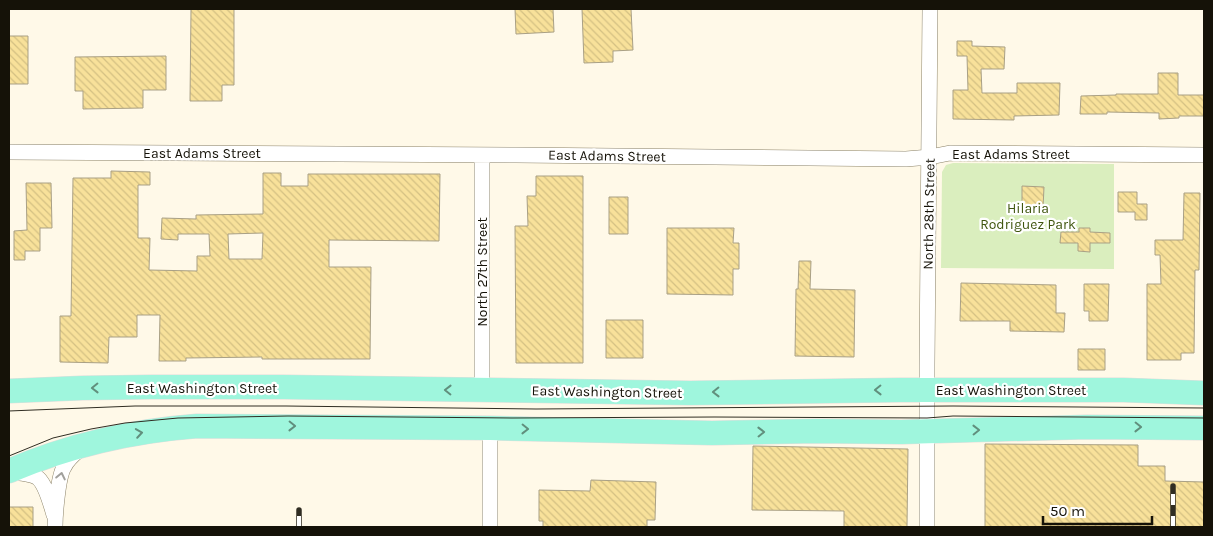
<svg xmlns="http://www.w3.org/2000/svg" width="1213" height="536" viewBox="0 0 1213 536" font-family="Karla,sans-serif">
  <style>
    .green { fill: #daeebe }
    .building { fill: url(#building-back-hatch); stroke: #a9a085; fill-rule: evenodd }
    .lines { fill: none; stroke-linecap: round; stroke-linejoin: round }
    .minor-casing { stroke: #8b8268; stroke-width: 16 }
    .primary-casing { stroke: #dededc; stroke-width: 25 }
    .minor { stroke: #fff; stroke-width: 15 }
    .primary { stroke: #9ff6dd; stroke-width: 24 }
    .tram { stroke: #302d22; stroke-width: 1 }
    .rail-casing { stroke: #302d22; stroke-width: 5.5 }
    .rail { stroke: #fff; stroke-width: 4; stroke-dasharray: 11; stroke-linecap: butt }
    .oneway { stroke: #618f7d }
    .oneway2 { stroke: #a1a09c }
    .labels { text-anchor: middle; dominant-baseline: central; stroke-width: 4.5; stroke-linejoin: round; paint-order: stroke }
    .street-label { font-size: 14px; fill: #151208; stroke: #fff }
    .park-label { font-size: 14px; fill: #3f550e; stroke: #fff }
  </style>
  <defs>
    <pattern id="building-back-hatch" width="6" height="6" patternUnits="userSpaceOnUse" patternTransform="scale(1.25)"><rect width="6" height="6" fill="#f8e19a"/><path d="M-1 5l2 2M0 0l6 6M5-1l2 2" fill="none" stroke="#d4c083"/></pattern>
  </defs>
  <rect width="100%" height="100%" fill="#fff9e8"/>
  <path class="green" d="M953 163 1114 164V269L941 268 942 172 946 165Z"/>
  <path class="building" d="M191 9H234V85H222V101H190Z
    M515 9H553L554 32 516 34Z
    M582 9H631L633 50 613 51V62L584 63Z
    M9 36H28V84H9Z
    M957 41H972V46L1005 47 1004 69H981L982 93H1017V83H1060L1059 115 1014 116V120L953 119V90H968L967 56H957Z
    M166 56V90H143V108L83 109V91H75V57Z
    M1158 73H1178V95H1204V116H1179V118L1159 119V113L1107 112V114H1080L1081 96 1116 95V94H1158Z
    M111 171 150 172V185H138V238H150L149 270 197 271V256H210L209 234H178V240L161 239 162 218 196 219V215L263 214V173H281V186H308V174H440L439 241 329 240V267H371L370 359H262V357L186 358V361H159L160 315H137V337H109L108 363 60 362V316H71L73 178H111ZM263 233 262 259H229L228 234Z
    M536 176H583V363H516L515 226H528L527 196H536Z
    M26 183H51L52 228H40V251H25V260H14V231L27 230Z
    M1022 186 1044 187 1043 208 1022 207Z
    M1118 192H1137V204H1147V220H1135V212H1118Z
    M1184 193H1200L1199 270H1195L1194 353H1181V360H1147V284H1161L1160 255H1155V240H1183Z
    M609 197H628V234H609Z
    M667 228H734L733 243H739V269H733V295L667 294Z
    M1079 228H1090V232L1110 233V243H1090V252L1078 251V243H1060L1061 232H1079Z
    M799 261H811L810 289 855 290 854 357 795 356 796 289H798Z
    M961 283 1056 285V313H1065L1064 332 1010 331V321H960Z
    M1084 284H1109L1108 321H1089V311H1084Z
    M606 320H643V358H606Z
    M1078 349H1105V370H1078Z
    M985 444 1138 445V466H1165V481L1204 482V527H985Z
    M753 446 908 449 907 527H844V511L752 510Z
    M591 480 656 482 655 520H647V527H543V521H539V490L590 491Z
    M9 507H33V527H9Z"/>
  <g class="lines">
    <g class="minor-casing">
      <path id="minor" d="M9 152 516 155 906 159 930 157 950 153 1204 155
        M482 390V155
        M10 472C19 473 31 473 38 478 46 485 51 505 54 515
        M55 527C55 515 58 477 64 467 67 460 74 454 80 449
        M490 527V428
        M927 527V365L930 9"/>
    </g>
    <g class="primary-casing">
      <path id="primary" d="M9 391 82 388 151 387H284L690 393 899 390H1124L1204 393
        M9 471C70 445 130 431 197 426L490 428 712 433 817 431 901 432 1087 427 1204 428"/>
    </g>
    <use href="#minor" class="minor"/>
    <use href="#primary" class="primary"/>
    <path class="tram" d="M9 411 135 406H286L536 409 953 406 1204 408
      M9 456 53 438 91 429 125 423 178 418 288 416 512 418 714 417 927 418 953 416 1204 418"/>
    <g class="rail-casing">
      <path id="rail" d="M299 527V510
        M1173 527V486"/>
    </g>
    <use href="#rail" class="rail"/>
  </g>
  <defs><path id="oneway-chevron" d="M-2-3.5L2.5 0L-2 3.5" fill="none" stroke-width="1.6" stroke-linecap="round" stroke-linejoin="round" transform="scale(1.25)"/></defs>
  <g class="oneway">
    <use href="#oneway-chevron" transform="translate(95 388) rotate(179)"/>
    <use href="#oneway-chevron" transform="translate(448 390) rotate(-179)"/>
    <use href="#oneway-chevron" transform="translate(878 390) rotate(179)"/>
    <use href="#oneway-chevron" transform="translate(716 392) rotate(179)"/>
    <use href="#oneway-chevron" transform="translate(292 426) rotate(1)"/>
    <use href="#oneway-chevron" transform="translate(1138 427) rotate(1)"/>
    <use href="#oneway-chevron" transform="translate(525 429) rotate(1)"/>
    <use href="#oneway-chevron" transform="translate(976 430) rotate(-1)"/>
    <use href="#oneway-chevron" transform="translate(761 432) rotate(-1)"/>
    <use href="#oneway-chevron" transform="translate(139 433) rotate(-9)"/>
  </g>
  <use class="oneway2" href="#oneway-chevron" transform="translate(61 476) rotate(-78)"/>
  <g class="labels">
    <g class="street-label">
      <text x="202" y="153">East Adams Street</text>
      <text x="1011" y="154">East Adams Street</text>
      <text transform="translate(607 156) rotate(1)">East Adams Street</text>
      <text transform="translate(929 214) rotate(-89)">North 28th Street</text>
      <text transform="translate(482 272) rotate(-90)">North 27th Street</text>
      <text x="202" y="388">East Washington Street</text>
      <text x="1011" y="390">East Washington Street</text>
      <text transform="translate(607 392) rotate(1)">East Washington Street</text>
    </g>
    <g class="park-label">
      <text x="1028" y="208">Hilaria<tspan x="1028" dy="16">Rodriguez Park</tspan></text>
    </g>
  </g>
  <rect width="1213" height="536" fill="none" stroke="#151208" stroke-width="20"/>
  <path d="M1043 516v8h109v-8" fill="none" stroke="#151208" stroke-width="2.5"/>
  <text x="1050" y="516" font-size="15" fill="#151208" stroke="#ffffff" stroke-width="4" paint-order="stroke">50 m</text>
</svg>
